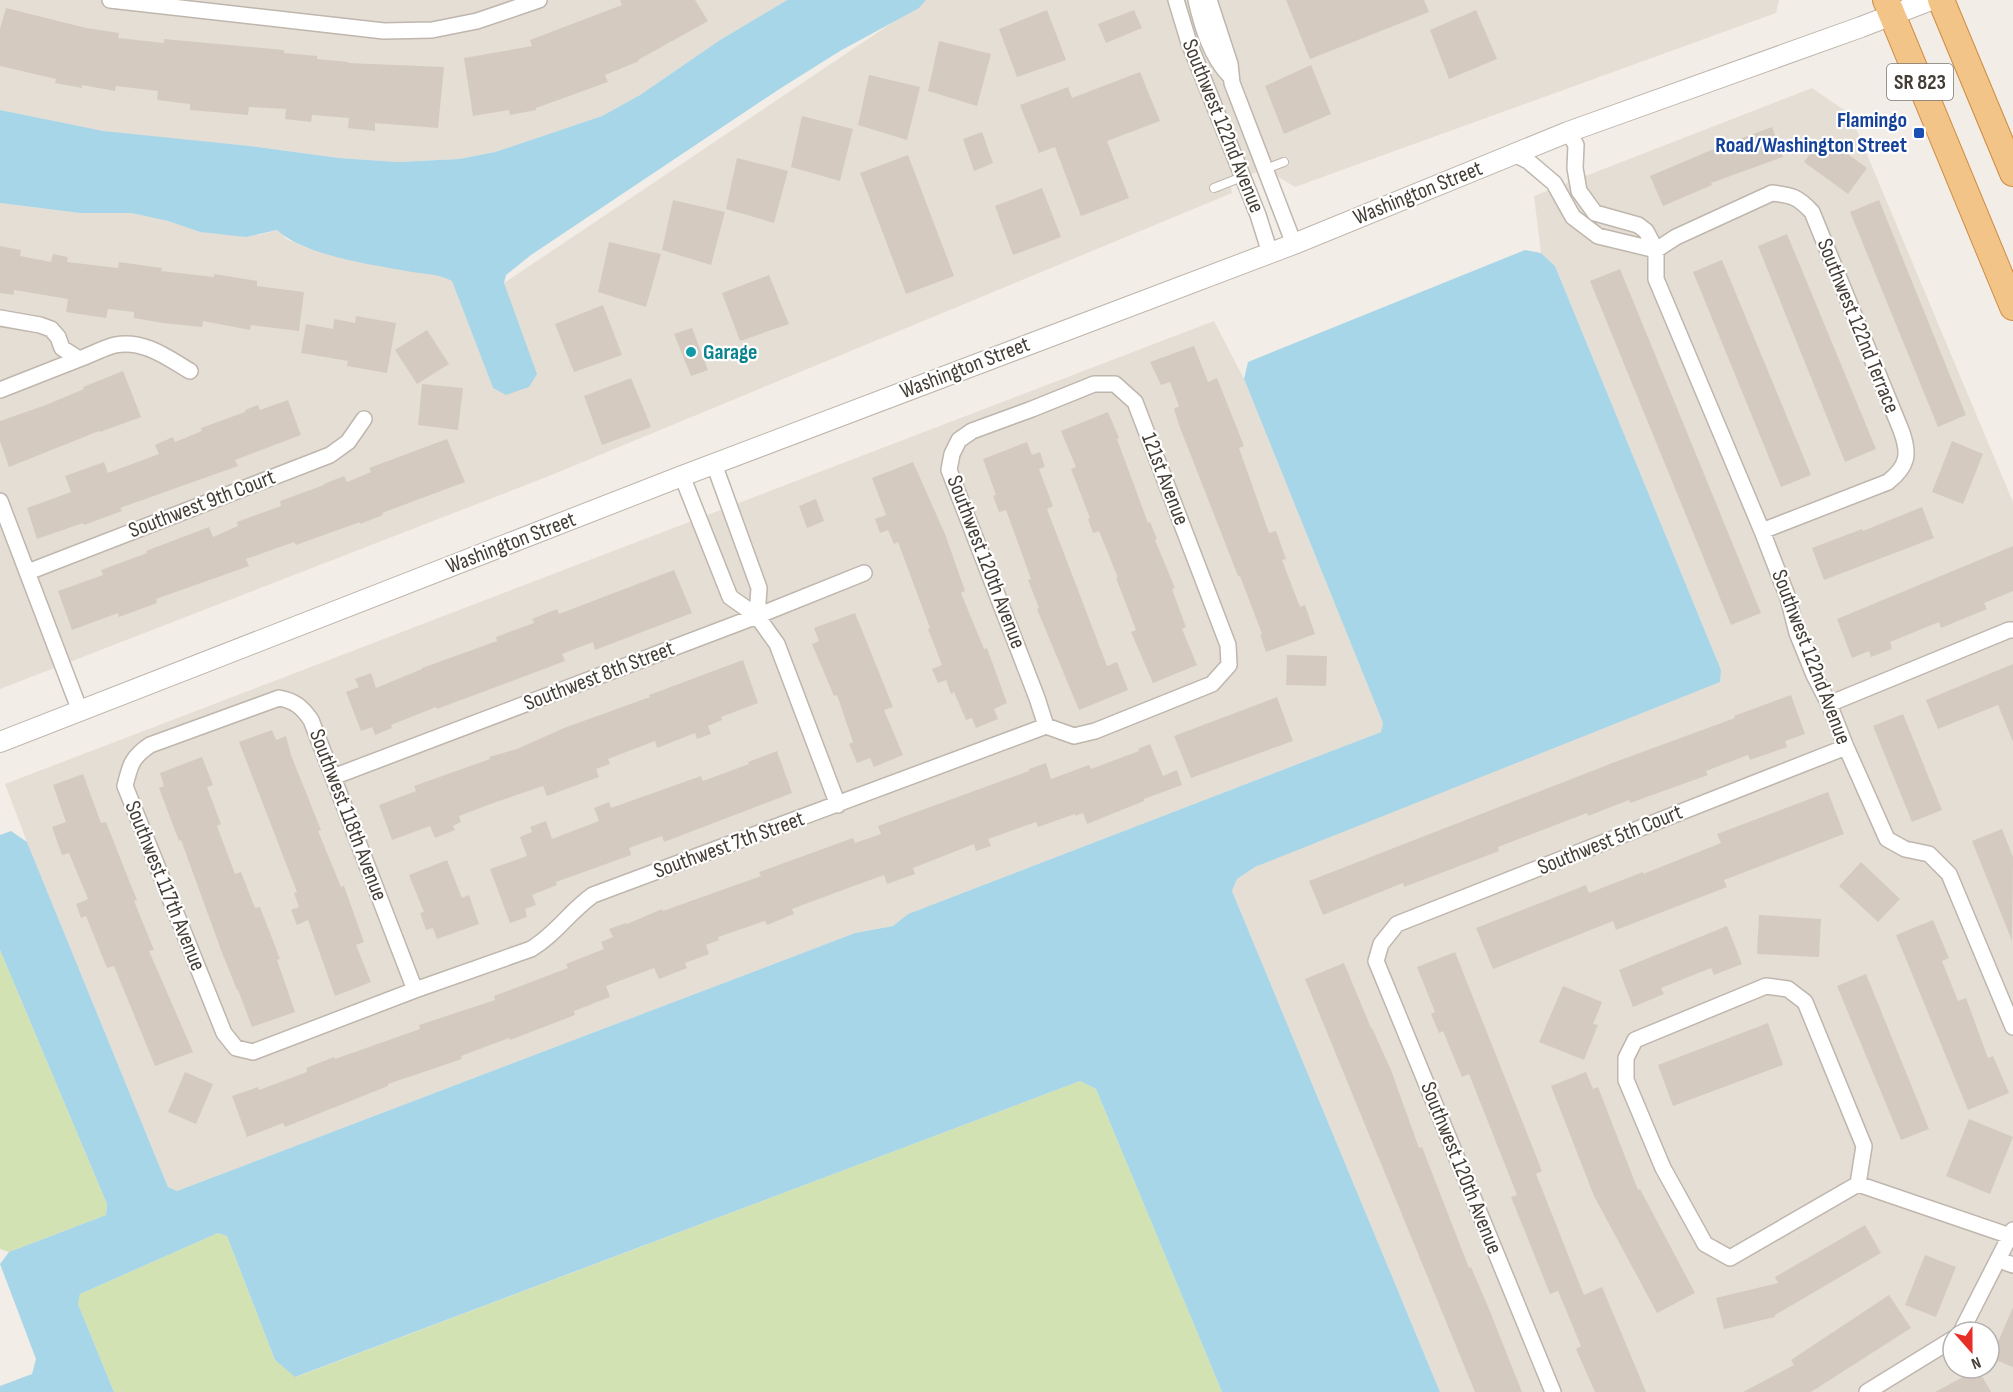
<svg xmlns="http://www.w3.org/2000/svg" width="2013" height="1392" viewBox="0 0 2013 1392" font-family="'Sofia Sans Condensed',sans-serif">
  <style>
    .residential { fill: #e5ded5; fill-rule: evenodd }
    .green { fill: #d2e2b3 }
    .water { fill: #a8d6e9 }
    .building { fill: #d5cac0 }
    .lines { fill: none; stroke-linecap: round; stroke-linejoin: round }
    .service-casing { stroke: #bfb6ad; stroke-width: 10 }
    .minor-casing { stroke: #bfb6ad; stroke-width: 18 }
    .tertiary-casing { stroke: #bfb6ad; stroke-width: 22 }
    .trunk-casing { stroke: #cf8b43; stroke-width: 28 }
    .service { stroke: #fff; stroke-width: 8 }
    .minor { stroke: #fff; stroke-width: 15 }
    .tertiary { stroke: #fff; stroke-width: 20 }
    .trunk { stroke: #f3c487; stroke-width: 26 }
    .transit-dot { fill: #1a4fb4; stroke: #fff; stroke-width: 2 }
    .culture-dot { fill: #0f9aa8; stroke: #fff; stroke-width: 2 }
    .labels { text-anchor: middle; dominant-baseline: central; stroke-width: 4.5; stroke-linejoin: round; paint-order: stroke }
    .shield { fill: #fff; stroke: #7c7772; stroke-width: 1.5 }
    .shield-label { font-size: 21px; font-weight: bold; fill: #443d36 }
    .transit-label { font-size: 22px; font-weight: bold; fill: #164399; stroke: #fff; text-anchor: end }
    .street-label { font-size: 22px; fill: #443d36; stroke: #fff }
    .culture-label { font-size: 22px; font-weight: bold; fill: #0d838f; stroke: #fff; text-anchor: start }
  </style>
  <rect width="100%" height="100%" fill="#f2ede6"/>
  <path class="residential" d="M0 0H787L720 40 640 95 602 116 495 152 459 159 398 162 339 158 250 146 103 132 0 110Z
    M926 0H1779L1776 13 1295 187 1265 169 1230 182 1232 193 549 476 0 689V203L80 213H131L168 221 200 232 259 235 278 230 286 239 307 248 376 265 440 275 452 280 493 388 504 283Z
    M1812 88 1850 114 2013 502V1392H1440L1232 891 1237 879 1255 867 1721 670 1555 266 1541 253 1534 196ZM1953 1332H1989V1368H1953Z
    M1214 321 1244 379 1383 723 1381 732 908 914 893 926 855 933 177 1191 168 1187 27 842 5 784Z"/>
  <path class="green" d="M0 950 107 1204 106 1215 9 1252 0 1249Z
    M1080 1081 1096 1089 1222 1392H114L78 1304 80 1294 218 1233 227 1236 275 1360 296 1377Z"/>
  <path class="water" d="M787 0H926L919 8 840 51 781 88 531 255 506 275 504 283 537 374 529 387 506 395 493 388 452 281C439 274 426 274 412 272 375 265 304 256 277 230L246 237 200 232 168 221 131 213H80L0 203V110L103 131 250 146 339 158 398 162 459 159 495 152 602 116 640 95 720 40Z
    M1525 250 1541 253 1555 266 1721 670 1720 682 1255 867 1237 879 1232 891 1440 1392H1222L1096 1089 1080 1081 295 1377 275 1360 227 1236 218 1233 80 1294 78 1304 114 1392H0V1386L32 1374 36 1359 0 1264 9 1252 106 1215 107 1204 0 950V835L11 831 27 842 168 1187 177 1191 855 933 893 926 908 914 1381 732 1383 723 1244 379 1248 362Z"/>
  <path class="building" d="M620 0H695L708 21 638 60 639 61 605 75 608 82 536 108V110L510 115 509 110 473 116 464 58 532 46 530 40 622 5Z
    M1286 0H1424L1429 12 1310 59Z
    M6 8 86 28 119 33 118 38 164 43V39L284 50V53L317 56V59L348 62V63L444 67 438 128 375 123V131L348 128 349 118 312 115 311 122 285 119 286 109 249 107 248 115 190 110V104L157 100 158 91 116 86 115 91 82 85V88L55 83 56 79 0 66V29Z
    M1047 10 1066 60 1017 77 999 29Z
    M1134 10 1142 28 1106 43 1098 24Z
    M1476 10 1497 59 1449 79 1430 30Z
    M939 41 991 54 977 106 928 91Z
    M1311 65 1331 114 1284 134 1265 86Z
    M1140 72 1160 121 1107 141 1129 198 1081 216 1055 147 1039 153 1020 105 1068 87 1072 98Z
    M869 75 920 87 907 140 858 125Z
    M802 116 853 129 840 181 791 167Z
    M1772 127 1783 157 1711 183 1712 185 1663 206 1650 176 1721 146Z
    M982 132 993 163 974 171 963 139Z
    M1823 136 1867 168 1848 194 1804 162Z
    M908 155 954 276 906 294 860 173Z
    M737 158 788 171 774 223 726 209Z
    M1042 188 1061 237 1013 255 995 206Z
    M673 200 725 212 711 265 662 250Z
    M1879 200 1966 415 1938 427 1850 212Z
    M1787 234 1876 449 1845 462 1758 246Z
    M609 242 661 254 646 307 598 292Z
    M0 246 21 250 20 256 51 262 53 254 68 257 67 262 118 268 119 262 162 268 161 271 214 277V274L257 281V286L304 292 299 331 251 325 250 330 203 321 202 327 163 323 134 318V312L108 309 106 318 66 312 68 299 14 290V295L0 293Z
    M1722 260 1811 475 1781 487 1693 272Z
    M1620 269 1761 613 1731 625 1590 281Z
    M769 275 789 324 740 341 722 293Z
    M603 305 622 355 574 372 555 324Z
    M356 316 396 323 387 373 347 366 348 361 301 353 306 324 333 329 334 319 355 323Z
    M692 328 708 370 691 376 674 334Z
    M427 330 449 364 417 384 395 350Z
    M1194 346 1208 382 1217 378 1244 446 1239 448 1269 533 1276 531 1286 559 1282 560 1300 607 1305 605 1315 634 1266 652 1260 634H1262L1240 576H1238L1179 425 1174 409 1179 406 1170 382 1161 385 1150 362Z
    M123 371 141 417 100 432 99 431 9 467 0 441V421L46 405 84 389 83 387Z
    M631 378 651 427 602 445 584 396Z
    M422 384 463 388 458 430 418 425Z
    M288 400 301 435 235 460 238 466 120 508 122 511 84 525 83 523 37 539 27 508 71 492 65 476 104 462 108 473 159 454 155 445 173 437 175 442 202 431 201 428 245 412V410L258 405 260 410Z
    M1108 412 1119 438 1117 439 1148 523 1150 522 1157 539 1155 540 1175 588 1172 589 1186 627 1182 629 1197 665 1153 683 1131 632 1136 630 1116 578H1118L1099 531 1093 533 1088 519 1090 518 1071 469 1076 467 1061 431Z
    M447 439 465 482 382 513 383 515 360 524V522L296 545 294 542 246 559 249 566 156 599 157 603 119 617 118 613 72 630 58 591 103 575 101 570 147 553 146 551 209 527 213 537 238 526 237 522 281 506 280 501 324 485V484L344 476 347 482 371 472 369 468Z
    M1952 441 1983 454 1963 504 1932 492Z
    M1027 442 1032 455 1040 452 1045 467 1039 469 1053 506 1047 509 1107 666 1117 662 1128 690 1079 710 1037 609 1039 608 1028 580 1031 579 1006 510 999 512 993 496 996 495 983 459Z
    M913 462 945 534 965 591 961 593 984 649 987 648 1007 703 994 709 998 719 976 728 972 718 966 720 954 692 951 694 946 680 938 683 932 669 942 665 928 629 930 628 898 542 894 544 888 530 880 533 875 519 886 515 872 478Z
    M816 499 824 521 807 528 799 506Z
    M1922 507 1934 538 1824 580 1812 548 1862 529 1863 531Z
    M2013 546V591L1984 603 1987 609 1941 628 1939 622 1890 642 1892 649 1871 657 1869 651 1852 658 1837 619Z
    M674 570 692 613 595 650 593 642 562 654 565 661 437 709 436 707 391 725 392 728 375 735 372 727 361 731 346 692 359 687 355 679 371 673 376 688 422 669V668L497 641 496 637 534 623 532 619 557 609 559 614Z
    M855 613 893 707 884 710 903 755 874 767 870 758 857 763 849 744 853 742 837 695 834 696 812 644 819 641 814 628Z
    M1287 655 1327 656 1326 686 1286 685Z
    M743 660 758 703 721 717 722 720 708 726 711 734 697 739 695 733 657 748 655 741 608 759 610 764 596 769 599 777 547 796 543 786 496 802 459 816 461 822 453 826 455 830 435 838 430 826 392 840 379 805 416 791 414 786 490 759 489 757 517 749 564 728 650 697 649 695Z
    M2013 664V742L1998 705 1938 729 1926 700Z
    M1791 695 1805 734 1785 741 1787 747 1750 760 1748 755 1706 771 1708 775 1630 803 1629 800 1588 816 1587 813 1498 847 1499 851 1404 887 1403 883 1323 915 1309 881 1615 762 1735 718 1734 716Z
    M1277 697 1293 741 1191 778 1174 736Z
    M1903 714 1942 810 1912 822 1873 726Z
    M272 730 276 740 286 736 291 755 321 830 318 831 341 887 344 886 364 942 356 945 371 982 335 996 308 920 297 925 291 910 299 907 294 893 297 892 239 742Z
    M1150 744 1163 776 1177 770 1182 785 1144 799V801L1087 824 1083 813 1075 816V814L1038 827 1036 822 988 839 991 846 976 851 974 844 913 868 915 874 887 884 884 875 840 891 792 909 794 914 767 925 765 921 718 937 719 940 706 945 709 954 685 963 687 968 659 979 654 968 606 986 610 997 574 1011 575 1015 510 1040 509 1038 461 1056 462 1059 388 1084V1086L285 1127 283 1123 247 1137 232 1096 258 1087 259 1090 307 1072 306 1068 334 1057 335 1059 420 1029 419 1025 495 1000 494 996 568 968 566 964 604 949 601 942 613 937 609 929 626 923 627 924 662 909 663 911 761 876 759 872 853 838 855 843 881 834 878 826 1029 771V769L1046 763 1051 779 1089 765 1091 769 1139 751 1138 749Z
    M777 751 792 793 664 842 662 836 629 848 631 855 556 882 557 885 532 895 536 905 525 909 527 917 510 923 490 869 527 856 520 837 532 832 530 827 546 821 552 839 599 821 594 808 609 802 611 808 701 776 703 781 749 764 748 762Z
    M202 757 213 785 207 787 221 824 217 826 235 874 241 872 255 908 260 907 280 959 277 960 295 1012 252 1027 238 990H237L221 950 181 840 179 841 159 788 164 786 160 773Z
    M83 774 101 823 106 822 130 883 137 900 134 901 154 950 149 951 193 1052 155 1066 114 966 107 968 86 916 81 918 76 904 88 899 69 853 62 855 52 827 66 822 53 785Z
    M1828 792 1844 834 1724 880 1727 887 1616 930 1613 921 1493 969 1476 928 1586 885 1589 893 1643 872V874L1721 843 1717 834Z
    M2002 829 2013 857 2012 941 1972 841Z
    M447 860 462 898 469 895 479 924 437 939 433 928 426 930 420 913 424 912 409 875Z
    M1861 862 1900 899 1878 922 1839 886Z
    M1759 915 1821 919 1819 957 1757 954Z
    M1933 920 1949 958 1942 961 1958 1001 1966 998 1988 1058 1993 1056 2009 1093 1968 1110 1896 935Z
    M1727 926 1742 964 1714 975 1711 968 1661 988 1664 994 1633 1007 1619 970Z
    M1455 952 1542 1171 1536 1174 1584 1295 1602 1287 1646 1392H1595L1576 1349 1581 1346 1558 1291 1550 1294 1511 1197 1517 1195 1469 1074 1462 1077 1443 1031 1439 1033 1431 1014 1435 1012 1417 967Z
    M1344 963 1371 1028H1372L1391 1070 1419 1148 1422 1147 1469 1268 1471 1267 1489 1309 1522 1392H1475L1305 979Z
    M1866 974 1929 1129 1901 1140 1837 986Z
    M1563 986 1602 1002 1593 1024 1598 1025 1584 1060 1539 1042Z
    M1768 1023 1783 1065 1673 1106 1658 1065Z
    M185 1072 213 1084 196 1124 168 1112Z
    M1586 1072 1593 1089 1598 1087 1638 1190 1640 1189 1695 1293 1657 1313 1594 1196 1551 1086Z
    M1969 1119 2013 1137 1990 1194 1946 1176Z
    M1865 1225 1881 1253 1775 1315V1317L1724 1329 1716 1298 1778 1283 1775 1277Z
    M1925 1255 1956 1267 1936 1317 1905 1305Z
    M1889 1295 1911 1328 1811 1392H1743L1794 1365 1791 1360Z
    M2013 1307V1367L1991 1358Z
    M1978 1369 1991 1392H1935Z"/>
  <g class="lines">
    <g class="service-casing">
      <path id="service" d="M1265 169 1284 162
        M1214 188 1242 177"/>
    </g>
    <g class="minor-casing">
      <path id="minor" d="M110 0 384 31 432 30 477 21 539 0
        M1176 0 1189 43 1258 215 1270 253
        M1196 0C1202 26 1211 57 1230 76
        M1209 0 1230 64 1232 83 1294 244
        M1568 132 1576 145 1575 168 1579 191 1595 213 1638 225 1646 231 1656 250V279L1762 531 1788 598 1797 633 1814 675 1829 704 1846 747 1887 839 1905 849 1929 854 1949 874 2013 1027
        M1514 154 1528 161 1554 183 1573 217 1598 236 1656 250
        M1656 250 1676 237 1772 193C1792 195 1798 197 1812 212L1901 430C1910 454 1908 466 1888 482L1762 531
        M0 318 40 325 51 329 58 337 62 348 79 359C91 355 103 348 115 345 143 339 168 358 190 371
        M0 390 79 359
        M714 464 759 588 757 616
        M682 476 730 597 757 616 777 644 838 805
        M0 501 80 711
        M28 572 330 455 348 442 364 419
        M1829 704 2009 630H2013
        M333 777 757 616 864 573
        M415 990 311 720C302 707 295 701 279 698L150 745C132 757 130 765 125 786L224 1033 236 1048 253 1052 415 990 531 949C555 935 570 911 593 895L1046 726 1074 736 1095 731 1212 684 1229 665 1228 645 1135 402 1115 384H1094L1032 409 972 431 959 440 952 454 949 470 1037 698 1046 726
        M1858 1184 1730 1258 1705 1244 1663 1168 1626 1080V1058L1635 1040 1766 986 1788 989 1805 1002 1864 1146 1858 1184 2013 1237
        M1999 1260 2013 1265
        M1961 1332 2013 1230
        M1553 1392 1376 961 1381 944 1397 924 1846 747
        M1867 1392 1953 1339"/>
    </g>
    <g class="tertiary-casing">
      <path id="tertiary" d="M0 742 682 476 1294 244 1568 132 1861 27 1931 0"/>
    </g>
    <g class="trunk-casing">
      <path id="trunk" d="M1886 0 2013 307
        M1941 0 2013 173"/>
    </g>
    <use href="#service" class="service"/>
    <use href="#minor" class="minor"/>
    <use href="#tertiary" class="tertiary"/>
    <use href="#trunk" class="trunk"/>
  </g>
  <rect class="transit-dot" x="1913" y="127" width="12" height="12" rx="3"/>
  <circle class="culture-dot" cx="691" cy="352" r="6"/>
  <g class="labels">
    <rect class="shield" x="1887" y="64" width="66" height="36" rx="4.5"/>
    <g class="shield-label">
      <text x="1920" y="82">SR 823</text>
    </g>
    <g class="transit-label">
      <text x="1907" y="120">Flamingo<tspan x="1907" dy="25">Road/Washington Street</tspan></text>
    </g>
    <g class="street-label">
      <text transform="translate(1223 126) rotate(68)">Southwest 122nd Avenue</text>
      <text transform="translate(1418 193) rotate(-22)">Washington Street</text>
      <text transform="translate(1858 326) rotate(68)">Southwest 122nd Terrace</text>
      <text transform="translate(965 368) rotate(-21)">Washington Street</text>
      <text transform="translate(1165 479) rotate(69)">121st Avenue</text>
      <text transform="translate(202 504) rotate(-21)">Southwest 9th Court</text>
      <text transform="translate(511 543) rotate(-21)">Washington Street</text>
      <text transform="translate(986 562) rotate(69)">Southwest 120th Avenue</text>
      <text transform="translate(1811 657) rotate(69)">Southwest 122nd Avenue</text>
      <text transform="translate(599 676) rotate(-21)">Southwest 8th Street</text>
      <text transform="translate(348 815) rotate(69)">Southwest 118th Avenue</text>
      <text transform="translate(1610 840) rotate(-22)">Southwest 5th Court</text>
      <text transform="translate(729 845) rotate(-20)">Southwest 7th Street</text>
      <text transform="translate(165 886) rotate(68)">Southwest 117th Avenue</text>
      <text transform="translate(1461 1168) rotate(68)">Southwest 120th Avenue</text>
    </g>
    <g class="culture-label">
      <text x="703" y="352">Garage</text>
    </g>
  </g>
  <g transform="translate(1971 1350) rotate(159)"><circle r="28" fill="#ffffff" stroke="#b4b1af" stroke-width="1.5"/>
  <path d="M0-4.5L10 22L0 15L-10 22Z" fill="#e72f28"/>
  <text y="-9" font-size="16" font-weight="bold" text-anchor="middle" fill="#443d36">N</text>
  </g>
</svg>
